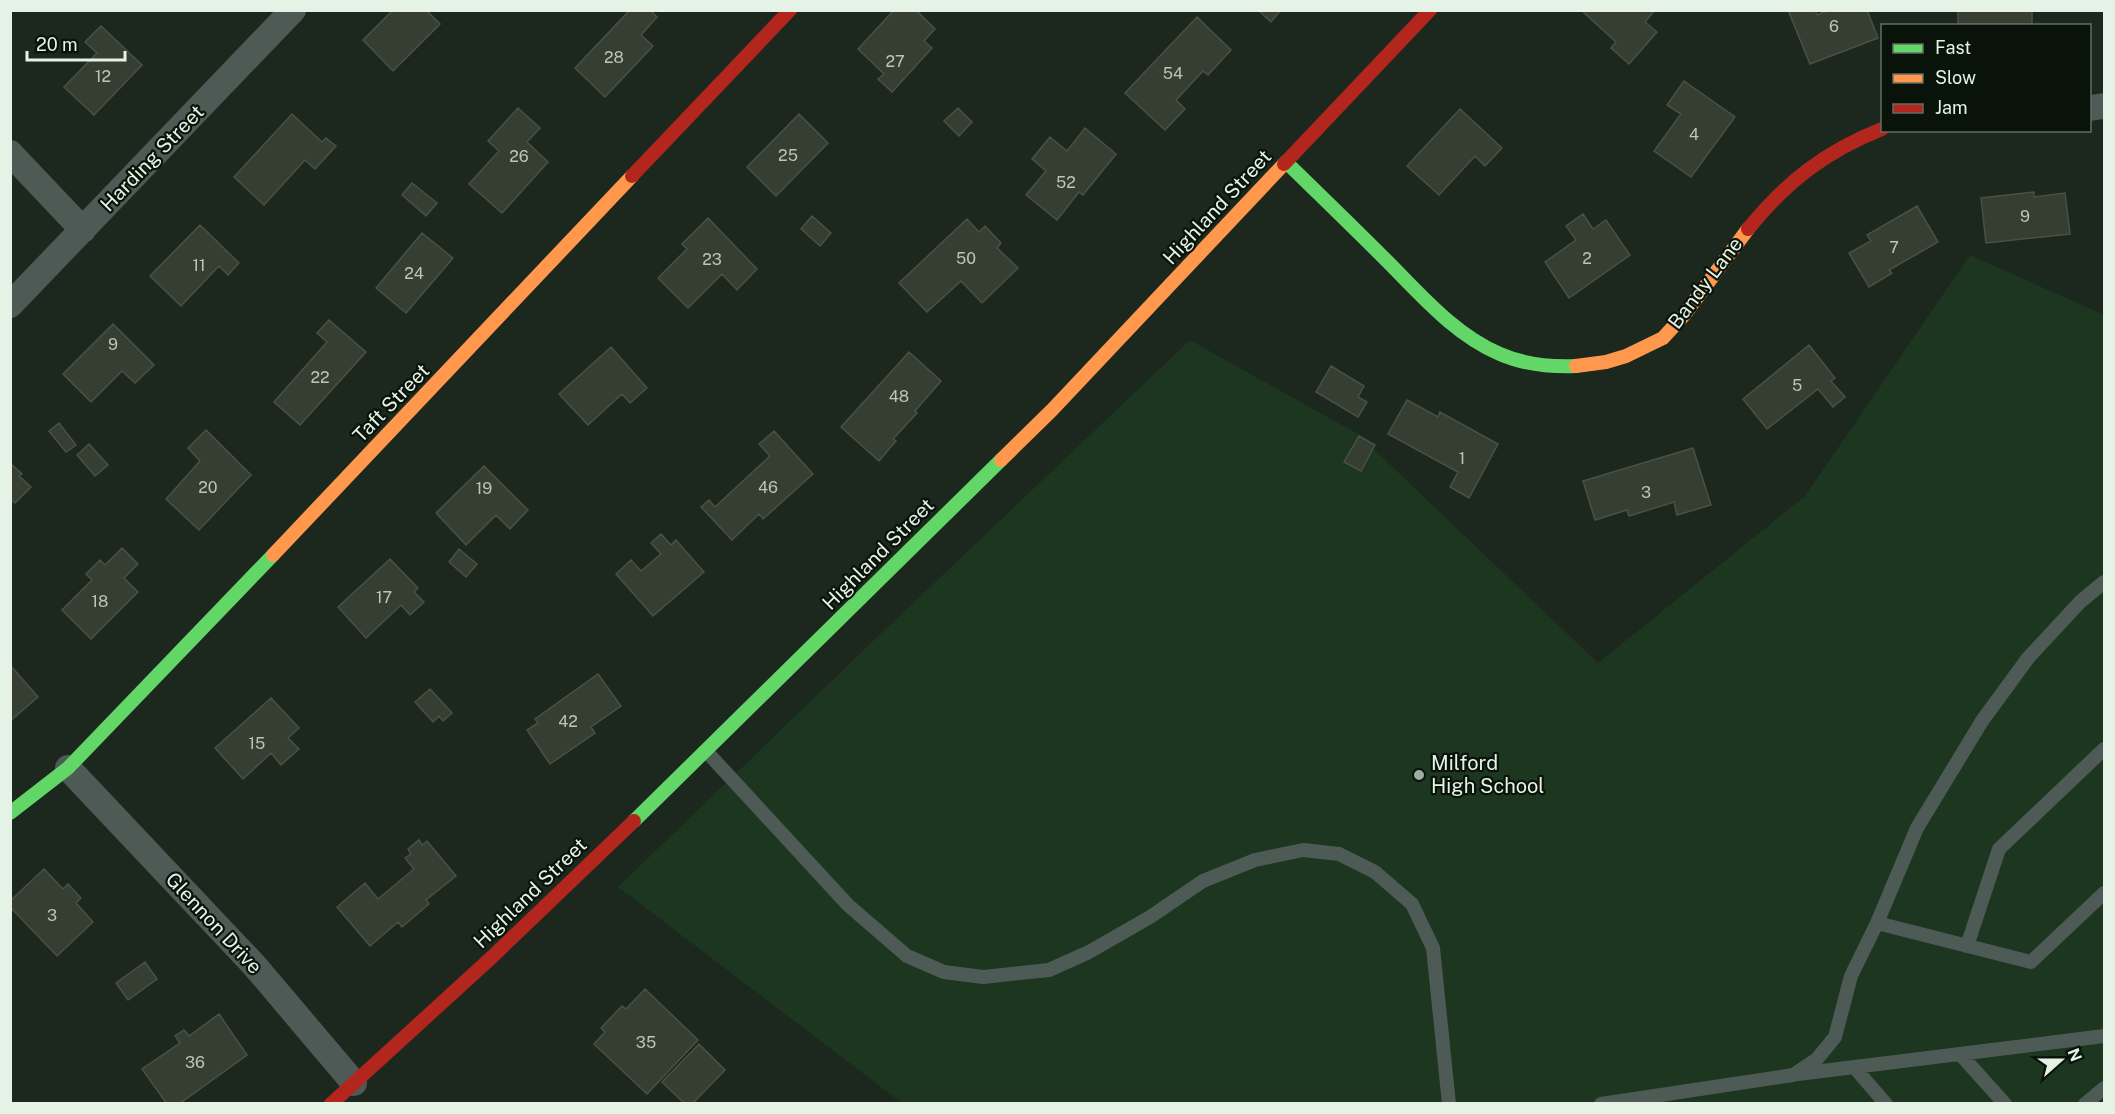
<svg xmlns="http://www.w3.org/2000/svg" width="2115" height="1114" viewBox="0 0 2115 1114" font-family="'Public Sans',sans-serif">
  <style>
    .built { fill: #1c3620 }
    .building { fill: #363e32; stroke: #495146; stroke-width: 1.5 }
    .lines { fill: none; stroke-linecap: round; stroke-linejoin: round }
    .lane { stroke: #4d5a55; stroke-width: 14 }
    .street { stroke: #4d5a55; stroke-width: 26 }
    .fast { stroke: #63d668; stroke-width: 14 }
    .slow { stroke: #ff974d; stroke-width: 14 }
    .jam { stroke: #b3261e; stroke-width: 14 }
    .poi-dot { fill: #9faca0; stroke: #09130a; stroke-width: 2 }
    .labels { text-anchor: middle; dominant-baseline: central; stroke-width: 4.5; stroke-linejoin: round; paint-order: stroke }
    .number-label { font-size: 16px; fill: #b9c6b9 }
    .street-label { font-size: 20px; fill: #e5f3e6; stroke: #09130a }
    .poi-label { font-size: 20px; fill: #e5f3e6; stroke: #09130a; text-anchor: start }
  </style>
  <rect width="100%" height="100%" fill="#1c281d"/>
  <path class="built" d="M1970 255 2104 315V1103H902L618 887 871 643 1190 340 1358 434 1598 663 1805 496Z"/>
  <path class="building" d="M393 10H426L440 24 393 71 363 40Z
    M630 10H650L657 17 641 35 653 46 605 97 575 68Z
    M894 10H916L935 29 924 41 932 48 892 92 878 79 884 74 858 49Z
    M1258 10H1281L1271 22Z
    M1581 10H1655L1645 22 1657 32 1629 64 1611 48 1616 42Z
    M1788 10H1815L1817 15 1830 10H1867L1878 38 1810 64Z
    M1958 10H2032V24H1958Z
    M1197 17 1231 50 1208 75 1203 71 1176 100 1185 109 1165 130 1125 93Z
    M101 26 142 65 94 115 64 87 97 53 85 42Z
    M1684 81 1735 117 1691 177 1654 151 1681 114 1667 105Z
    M518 108 540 128 527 142 548 162 502 213 469 184 499 151 488 141Z
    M958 108 972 122 959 136 944 121Z
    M1460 109 1502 148 1485 166 1475 156 1439 195 1407 166Z
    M292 114 322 142 326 138 336 146 315 169 305 160 264 205 234 177Z
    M799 114 828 143 776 196 747 167Z
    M1085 128 1116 154 1083 195 1079 192 1057 220 1026 195 1046 171 1032 159 1050 137 1067 151Z
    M412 183 437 203 426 216 402 195Z
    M2034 192V197L2065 193 2070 234 1986 243 1981 198Z
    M1917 206 1938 242 1889 270 1892 273 1869 287 1849 253 1871 241 1867 235Z
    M1583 214 1593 229 1606 220 1630 255 1569 298 1545 262 1576 240 1566 226Z
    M812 216 831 233 820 246 801 229Z
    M708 218 757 269 737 290 722 274 688 308 658 278 687 249 682 244Z
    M967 219 979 232 985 226 1001 243 997 248 1018 268 982 303 961 281 927 312 899 283Z
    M200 225 239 263 228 275 219 266 181 306 150 276Z
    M422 233 453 258 406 313 376 288Z
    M329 320 366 352 300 425 274 402 327 342 317 333Z
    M113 324 154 365 135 383 122 371 91 402 63 374Z
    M1809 345 1835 378 1831 381 1845 397 1833 407 1818 389 1767 429 1743 399Z
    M611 347 647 388 630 403 622 394 588 425 559 394Z
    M909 352 941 381 915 411 917 413 893 439 896 441 879 461 841 427Z
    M1331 366 1364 386 1358 397 1367 402 1358 417 1316 392Z
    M1407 400 1438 417 1440 412 1498 444 1469 498 1450 487 1458 472 1388 434Z
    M59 423 76 445 66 452 49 431Z
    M206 430 251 475 199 530 166 499 200 461 188 448Z
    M774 431 813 474 763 519 759 514 732 540 701 507 709 500 715 507 770 456 759 444Z
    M1359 436 1375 445 1361 471 1344 462Z
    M89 444 108 465 95 476 77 455Z
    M1693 448 1711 505 1677 515 1674 502 1629 516 1627 510 1595 520 1583 481Z
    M10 463 22 474 19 476 31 487 15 503 10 498Z
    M484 466 528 510 510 529 496 515 466 545 436 513Z
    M661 534 671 545 676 540 704 572 653 616 616 574 631 560 641 571 661 554 651 543Z
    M122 548 138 564 124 578 138 592 91 639 62 610 92 580 86 574 100 560 105 565Z
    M459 549 477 564 466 577 449 562Z
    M390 559 418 588 414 592 424 602 410 615 401 605 366 638 338 607Z
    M10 665 38 697 10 721Z
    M598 674 621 706 591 727 595 733 550 764 527 730 538 723 535 719Z
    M430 689 452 713 443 721 439 716 433 722 415 702Z
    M271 698 299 728 288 738 299 749 281 765 271 753 243 779 215 748Z
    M419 840 422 845 427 841 456 876 426 900 429 904 402 927 398 922 370 946 337 907 365 883 378 899 414 869 405 858 411 854 408 849Z
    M44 869 63 889 68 884 81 898 76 903 93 922 57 956 10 907V901Z
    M145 962 157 979 128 1000 116 983Z
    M645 989 698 1040 647 1094 594 1044 605 1032 601 1028 622 1006 626 1009Z
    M219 1014 247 1055 179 1104H167L142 1069 180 1043 175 1036 184 1030 189 1036Z
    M699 1044 725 1070 692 1104H685L662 1082Z"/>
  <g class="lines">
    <path class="lane" d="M706 751 848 905 907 956 944 972 983 977 1049 970 1089 952 1150 917 1203 881 1255 860 1303 850 1339 854 1375 872 1412 904 1433 948 1449 1104
      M1877 923 2031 962 2104 893
      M1967 946 1999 849 2104 749
      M1960 1054 2005 1104
      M1854 1067 1886 1104
      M1798 1074 2104 1036
      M1601 1104 1793 1075 1817 1059 1835 1037 1851 976 1877 923 1917 828 1982 721 2028 658 2080 602 2104 582
      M2085 1104 2104 1088"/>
    <path class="street" d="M2090 108 2104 106
      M10 153 83 230
      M10 305 293 10
      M68 768 254 965 354 1083"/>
    <path class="fast" d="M1286 162C1320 195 1354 228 1387 261 1421 295 1455 335 1500 354 1525 365 1550 367 1576 366
      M10 813 68 768 273 555
      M634 821 1001 460"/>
    <path class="slow" d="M1576 366 1606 362 1626 356 1663 338 1684 315 1748 229
      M1001 460 1052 410 1284 164
      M273 555 632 176"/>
    <path class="jam" d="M1284 164 1430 10
      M632 176 790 10
      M1748 229C1786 182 1826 151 1882 129
      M331 1104 492 957 634 821"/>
  </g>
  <circle class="poi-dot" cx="1419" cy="775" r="6"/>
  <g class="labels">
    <g class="number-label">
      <text x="1834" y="26">6</text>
      <text x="614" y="57">28</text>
      <text x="895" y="61">27</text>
      <text x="1173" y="73">54</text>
      <text x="103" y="76">12</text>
      <text x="1694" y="134">4</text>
      <text x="788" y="155">25</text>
      <text x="519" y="156">26</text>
      <text x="1066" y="182">52</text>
      <text x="2025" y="216">9</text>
      <text x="1894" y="247">7</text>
      <text x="966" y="258">50</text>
      <text x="1587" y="258">2</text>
      <text x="712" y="259">23</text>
      <text x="199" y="265">11</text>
      <text x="414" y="273">24</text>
      <text x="113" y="344">9</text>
      <text x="320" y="377">22</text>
      <text x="1797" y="385">5</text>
      <text x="899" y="396">48</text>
      <text x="1462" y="458">1</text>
      <text x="208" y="487">20</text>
      <text x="768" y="487">46</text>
      <text x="484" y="488">19</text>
      <text x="1646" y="492">3</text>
      <text x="384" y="597">17</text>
      <text x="100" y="601">18</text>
      <text x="568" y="721">42</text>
      <text x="257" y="743">15</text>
      <text x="52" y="915">3</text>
      <text x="646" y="1042">35</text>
      <text x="195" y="1062">36</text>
    </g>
    <g class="street-label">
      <text transform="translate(152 158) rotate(-46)">Harding Street</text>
      <text transform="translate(1217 207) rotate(-47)">Highland Street</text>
      <text transform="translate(1705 283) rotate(-53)">Bandy Lane</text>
      <text transform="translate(391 403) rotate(-46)">Taft Street</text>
      <text transform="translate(878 554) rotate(-45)">Highland Street</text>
      <text transform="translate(530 893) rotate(-44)">Highland Street</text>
      <text transform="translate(214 923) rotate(47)">Glennon Drive</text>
    </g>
    <g class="poi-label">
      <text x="1431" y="763">Milford<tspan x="1431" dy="23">High School</tspan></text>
    </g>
  </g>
  <rect width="2115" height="1114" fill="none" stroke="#e5f3e6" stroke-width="24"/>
  <rect x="1881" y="24" width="210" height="108" fill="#09130a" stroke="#616d62" stroke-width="1.5"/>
  <rect x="1893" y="44" width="30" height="9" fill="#63d668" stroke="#616d62" stroke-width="1.5"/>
  <text x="1935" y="54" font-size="18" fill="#e5f3e6">Fast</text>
  <rect x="1893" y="74" width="30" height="9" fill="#ff974d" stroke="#616d62" stroke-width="1.5"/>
  <text x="1935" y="84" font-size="18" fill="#e5f3e6">Slow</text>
  <rect x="1893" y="104" width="30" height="9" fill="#b3261e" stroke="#616d62" stroke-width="1.5"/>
  <text x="1935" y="114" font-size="18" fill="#e5f3e6">Jam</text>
  <g transform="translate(2061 1060) rotate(69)" stroke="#09130a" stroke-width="4.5" paint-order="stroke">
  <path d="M0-4.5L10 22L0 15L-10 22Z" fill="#e5f3e6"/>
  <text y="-9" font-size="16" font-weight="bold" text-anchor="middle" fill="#e5f3e6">N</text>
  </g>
  <path d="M27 51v9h98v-9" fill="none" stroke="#e5f3e6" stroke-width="3"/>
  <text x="36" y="51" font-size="18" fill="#e5f3e6" stroke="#09130a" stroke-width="4.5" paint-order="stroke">20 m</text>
</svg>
